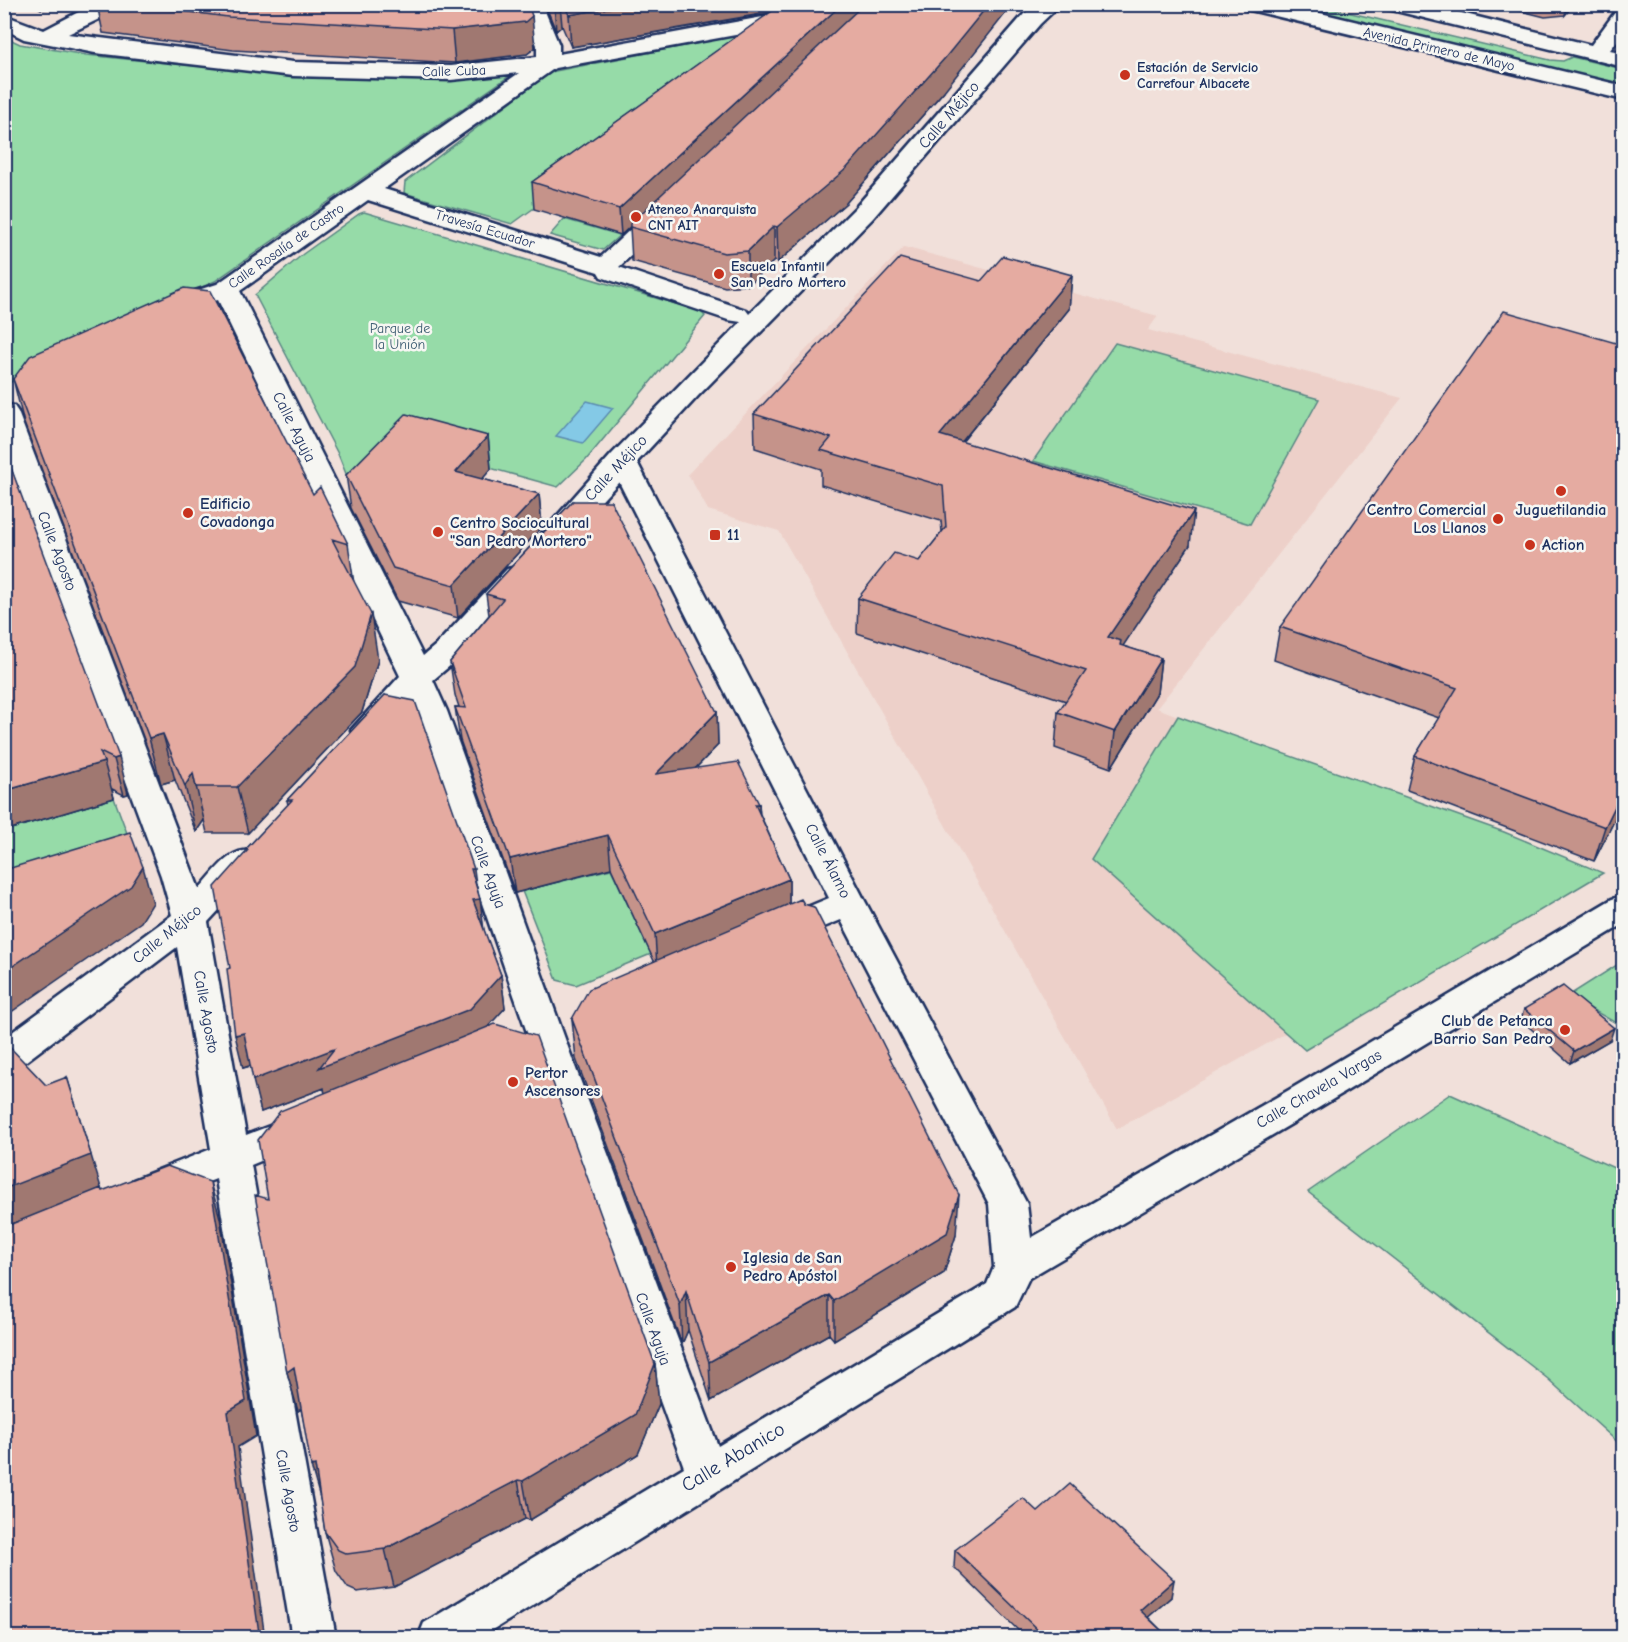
<svg xmlns="http://www.w3.org/2000/svg" width="1628" height="1642" viewBox="0 0 1628 1642" font-family="'Comic Neue',sans-serif">
  <style>
    .built { fill: #edd0c9 }
    .green { fill: #96dba8; stroke: #588583; stroke-width: 1.5 }
    .water { fill: #84c9e6; stroke: #5a8bb0; stroke-width: 1.5 }
    .lines { fill: none; stroke-linecap: round; stroke-linejoin: round }
    .minor-casing { stroke: #1b2f5e; stroke-width: 5 }
    .minor { fill: #f6f6f2; fill-rule: evenodd }
    .wall { fill: #c5938a; stroke: #1b2f5e; stroke-width: 1.5 }
    .shaded-wall { fill: #a07871; stroke: #1b2f5e; stroke-width: 1.5 }
    .building { fill: #e5aba1; stroke: #1b2f5e; stroke-width: 1.5 }
    .poi-dot { fill: #c8321e; stroke: #f6f6f2; stroke-width: 2 }
    .labels { text-anchor: middle; dominant-baseline: central; stroke-width: 5; stroke-linejoin: round; paint-order: stroke }
    .far-street-label { font-size: 14px; fill: #1b2f5e; stroke: #f6f6f2 }
    .far-poi-label { font-size: 14px; font-weight: bold; fill: #1b2f5e; stroke: #f6f6f2; text-anchor: start }
    .far-park-label { font-size: 14px; fill: #3a5a70; stroke: #f6f6f2 }
    .street-label { font-size: 16px; fill: #1b2f5e; stroke: #f6f6f2 }
    .poi-label { font-size: 16px; font-weight: bold; fill: #1b2f5e; stroke: #f6f6f2; text-anchor: start }
    .near-street-label { font-size: 20px; fill: #1b2f5e; stroke: #f6f6f2 }
  </style>
  <rect width="100%" height="100%" fill="#f1e0da"/>
  <filter id="ink" filterUnits="userSpaceOnUse"><feTurbulence type="fractalNoise" baseFrequency=".0167" numOctaves="2"/><feDisplacementMap in="SourceGraphic" scale="12" xChannelSelector="R" yChannelSelector="G"/><feConvolveMatrix kernelMatrix="1 2 1 2 8 2 1 2 1" color-interpolation-filters="sRGB"/></filter>
  <g filter="url(#ink)">
    <path class="built" d="M904 247 1158 316 1148 330 1402 398 1157 708 1178 716 1091 859 1286 1033 1117 1129 779 531 708 510 688 474Z"/>
    <path class="green" d="M1330 8 1550 60 1563 61 1572 57 1623 69V88L1330 16 1325 13V10Z
      M766 30 617 148 512 224 404 193 405 182 550 72Z
      M5 37 20 44 86 55 285 75 515 72 215 281 5 385Z
      M364 212 700 311 705 316 586 460 558 487 411 446 357 501 338 454 255 295 303 254 359 214Z
      M564 219 620 235 603 250 550 235Z
      M1115 343 1319 399 1250 524 1033 461Z
      M1178 716 1504 832 1603 873 1305 1050 1091 859Z
      M114 798 140 868 5 910V831Z
      M611 869 651 954 576 985 557 980 522 891Z
      M1623 961V1027L1568 996Z
      M1450 1094 1623 1172V1447L1548 1379 1308 1192Z"/>
    <path class="water" d="M587 401 613 408 583 443 556 436Z"/>
    <g class="lines">
      <g class="minor-casing">
        <path id="minor" d="M94 4H122L120 9 68 34 293 62 451 66 537 57V45L520 4H542L559 45V54L834 4H882L880 9 872 10 555 68 384 189 601 257 654 207 663 205 672 207 675 212 672 217 619 267 746 310 749 314 855 208 1024 14 1037 4H1061L1040 24 873 218 698 396 637 462 866 903 1027 1204 1031 1238 1289 1090 1612 899 1624 896V924L1315 1110 1029 1278 1015 1307 480 1638H418L424 1623 684 1467 537 1061 415 711 411 702C395 719 381 745 356 737L351 730 400 676 218 300 204 304 195 301 191 296 195 291 217 284 519 73 451 80 293 76 95 53 24 39 4 29V15L44 30ZM368 200 598 272 601 277 728 320 741 322 612 454 542 533 546 539 556 542 566 539 619 482 829 898 764 925 759 934 764 943 776 947 841 920 989 1204 994 1267 987 1284 718 1446 573 1061 447 711 433 680 458 659 532 576 527 569 517 567 507 569 436 645 423 656 240 291Z
          M1244 4H1283L1624 86V100L1246 9Z
          M1386 4H1425L1591 45 1616 11 1624 10V32L1610 50 1624 53V67L1388 9Z
          M4 404 14 406 18 412 199 889C216 871 231 844 258 852L263 860 258 868 208 922 246 1135 301 1114 314 1119 320 1129 314 1139 251 1165 336 1638H292L216 1179 146 1206 133 1202 127 1191 133 1180 211 1149 177 947 17 1068 4 1072V1038L172 915 161 876 4 450Z"/>
      </g>
      <use href="#minor" class="minor"/>
    </g>
    <path class="wall" d="M33 4H88L86 6 41 9Z
      M97 4H528L535 48 527 54 455 63 233 50 103 33Z
      M545 4H857V11L944 91 846 203 778 262 774 261 748 285 725 287 632 261 630 227 621 235 534 209 532 182 770 13 571 47 562 26 556 31Z
      M1494 4H1574L1565 15 1545 17Z
      M1072 275 1069 309 962 442 1190 545 1122 646 1161 658 1157 693 1111 768 1055 748 1058 712 1066 701 857 633 858 598 919 561 942 532 941 521 821 485V469L755 448 754 414 981 281Z
      M1623 345V803L1594 861 1407 790 1415 756 1439 718 1274 660 1280 627Z
      M13 379 313 494 348 544 354 583 378 660 362 712 248 833H207L204 820 196 832 175 780 161 784 24 423Z
      M488 436 491 469 482 479 539 494 542 527 458 618 398 601 351 508 346 475Z
      M4 449 128 794 124 795 112 789 114 798 4 831Z
      M573 501 717 712 718 745 696 768 759 804 760 814 789 879V904L956 1235 944 1273 834 1340 829 1334 711 1401 688 1330 682 1344 576 1059 572 1019 654 961 611 868 515 893 460 740 455 707H459L455 695 450 662 489 615 486 594Z
      M385 695 477 887 484 931 501 975 505 1008 487 1027 655 1364 659 1404 638 1454 530 1520 525 1519 394 1587 357 1592 348 1588 336 1571 325 1532 320 1497 301 1409 298 1411 287 1372 268 1199 325 1093 324 1088 261 1112 251 1066 243 1068 230 968 246 852V849L288 805 287 800Z
      M1524 1009 1610 1040 1570 1063 1521 1020Z
      M1038 1512 1171 1597 1148 1617 1169 1638H1026L954 1567 955 1550Z"/>
    <path class="shaded-wall" d="M554 4H560L562 26 556 31Z
      M629 4H818L571 47 569 15Z
      M842 4H857V16L621 235 619 209Z
      M989 4H1013L944 91 846 203 778 262 777 227Z
      M1567 4H1574L1565 15Z
      M532 16 535 48 527 54 455 63 452 30Z
      M774 226V261L748 285V251Z
      M1072 275 1069 309 939 470 940 435Z
      M488 436 491 469 460 505 456 472Z
      M539 494 542 527 458 618 454 585Z
      M1194 511 1190 545 1121 649 1108 637Z
      M371 614 378 660 362 712 248 833 237 787Z
      M1161 658 1157 693 1111 768 1115 732Z
      M717 712 718 745 658 807 656 774Z
      M163 734 175 780 161 784 149 738Z
      M119 757 128 794 124 795 114 759Z
      M104 762 114 798 4 831V791Z
      M193 773 204 820 196 832 185 786Z
      M1623 790V803L1594 861 1605 827Z
      M755 804H759L760 837Z
      M608 835 611 868 515 893 510 859Z
      M143 867 153 903 141 922 4 1017V972Z
      M471 869H474L478 899H480L484 931 473 900Z
      M789 879V912L657 967 655 934Z
      M501 975 505 1008 475 1041 326 1100 324 1088 261 1112 253 1080Z
      M1614 1028 1610 1040 1570 1063 1574 1051Z
      M244 1033 252 1065 243 1068 235 1035Z
      M67 1077 102 1191 4 1230V1189Z
      M210 1182 220 1218 256 1436 238 1447 265 1638H251L228 1412Z
      M959 1195 956 1235 944 1273 834 1340V1301Z
      M686 1291 688 1330 682 1344 680 1305Z
      M829 1295V1334L711 1401 709 1362Z
      M655 1364 659 1404 638 1454 530 1520 523 1481Z
      M294 1367 304 1407 298 1411 287 1372Z
      M315 1465 322 1505 311 1466Z
      M518 1480 525 1519 394 1587 385 1549Z
      M1174 1580 1171 1597 1137 1627 1140 1610Z"/>
    <path class="building" d="M128 4H528L532 16 525 22 452 30 228 17Z
      M564 4H629L569 15Z
      M782 4H842L619 209 532 182Z
      M864 4H989L945 58 846 169 777 227 774 226 748 251 724 253 630 227V224Z
      M1003 256 1072 275 940 435 1194 511 1108 637 1121 641 1120 645 1161 658 1115 732 1058 712 1086 671 858 598 894 553 919 561 946 527 943 486 821 450 831 438 754 414 900 258 981 281Z
      M184 288 210 291 313 494 320 487 348 544 332 539 371 614 355 667 237 787H196L193 773 185 786 163 734 149 738 13 379 30 356Z
      M1504 311 1623 345V790L1605 827 1415 756 1457 688 1280 627Z
      M406 414 488 436 456 472 539 494 454 585 393 568 346 475Z
      M4 449 119 757 114 759 100 752 104 762 4 791Z
      M573 501H611L717 712 656 774 738 762 759 804H755L789 879 655 934 608 835 510 859 455 707 466 708 450 662 503 599 486 594Z
      M385 695 415 701 474 869H471L480 899 473 900 501 975 470 1009 319 1068 334 1049 253 1080 244 1033 235 1035 227 969 230 968 215 887 248 850 246 849 292 800H287Z
      M130 832 143 867 131 886 4 972V870Z
      M801 899 804 904 814 907 959 1195 947 1233 834 1301 829 1295 709 1362 686 1291 680 1305 572 1019 589 989Z
      M1563 986 1614 1028 1574 1051 1524 1009Z
      M495 1024 536 1036 655 1364 635 1415 523 1481 518 1480 385 1549 347 1554 338 1550 325 1532 315 1465 311 1466 294 1367 287 1372 255 1195 268 1199 258 1140 280 1111Z
      M4 1041 46 1085 67 1077 91 1155 4 1189Z
      M167 1166 210 1182 246 1401 228 1412 259 1633 251 1638H4V1227L101 1188 102 1191Z
      M1070 1484 1174 1580 1140 1610 1169 1638H1046L955 1550 1023 1498 1038 1512Z"/>
  </g>
  <g class="poi-dot">
    <circle cx="1125" cy="75" r="6"/>
    <circle cx="636" cy="217" r="6"/>
    <circle cx="719" cy="274" r="6"/>
    <circle cx="1561" cy="491" r="6"/>
    <circle cx="188" cy="513" r="6"/>
    <circle cx="1498" cy="519" r="6"/>
    <circle cx="438" cy="532" r="6"/>
    <rect x="709" y="529" width="12" height="12" rx="3"/>
    <circle cx="1530" cy="545" r="6"/>
    <circle cx="1565" cy="1030" r="6"/>
    <circle cx="513" cy="1082" r="6"/>
    <circle cx="731" cy="1267" r="6"/>
  </g>
  <g class="labels">
    <g class="far-street-label">
      <text transform="translate(1439 49) rotate(13)">Avenida Primero de Mayo</text>
      <text transform="translate(454 71) rotate(-2)">Calle Cuba</text>
      <text transform="translate(485 229) rotate(17)">Travesía Ecuador</text>
      <text transform="translate(286 246) rotate(-35)">Calle Rosalía de Castro</text>
    </g>
    <g class="far-poi-label">
      <text x="1137" y="67">Estación de Servicio<tspan x="1137" dy="16">Carrefour Albacete</tspan></text>
      <text x="648" y="209">Ateneo Anarquista<tspan x="648" dy="16">CNT AIT</tspan></text>
      <text x="731" y="266">Escuela Infantil<tspan x="731" dy="16">San Pedro Mortero</tspan></text>
    </g>
    <g class="far-park-label">
      <text x="400" y="328">Parque de<tspan x="400" dy="16">la Unión</tspan></text>
    </g>
    <g class="street-label">
      <text transform="translate(949 115) rotate(-49)">Calle Méjico</text>
      <text transform="translate(294 427) rotate(63)">Calle Aguja</text>
      <text transform="translate(616 468) rotate(-47)">Calle Méjico</text>
      <text transform="translate(57 551) rotate(69)">Calle Agosto</text>
      <text transform="translate(828 861) rotate(63)">Calle Álamo</text>
      <text transform="translate(488 872) rotate(70)">Calle Aguja</text>
      <text transform="translate(167 934) rotate(-39)">Calle Méjico</text>
      <text transform="translate(206 1012) rotate(80)">Calle Agosto</text>
      <text transform="translate(1319 1089) rotate(-30)">Calle Chavela Vargas</text>
      <text transform="translate(653 1329) rotate(70)">Calle Aguja</text>
      <text transform="translate(288 1491) rotate(80)">Calle Agosto</text>
    </g>
    <g class="poi-label">
      <text x="200" y="504">Edificio<tspan x="200" dy="18">Covadonga</tspan></text>
      <text x="1486" y="510" text-anchor="end">Centro Comercial<tspan x="1486" dy="18">Los Llanos</tspan></text>
      <text x="1561" y="510" text-anchor="middle">Juguetilandia</text>
      <text x="450" y="523">Centro Sociocultural<tspan x="450" dy="18">"San Pedro Mortero"</tspan></text>
      <text x="727" y="535">11</text>
      <text x="1542" y="545">Action</text>
      <text x="1553" y="1021" text-anchor="end">Club de Petanca<tspan x="1553" dy="18">Barrio San Pedro</tspan></text>
      <text x="525" y="1073">Pertor<tspan x="525" dy="18">Ascensores</tspan></text>
      <text x="743" y="1258">Iglesia de San<tspan x="743" dy="18">Pedro Apóstol</tspan></text>
    </g>
    <g class="near-street-label">
      <text transform="translate(733 1457) rotate(-31)">Calle Abanico</text>
    </g>
  </g>
  <rect width="1628" height="1642" fill="none" stroke="#f6f6f2" stroke-width="24"/>
  <rect x="12" y="12" width="1604" height="1618" fill="none" stroke="#1b2f5e" stroke-width="2" filter="url(#ink)"/>
</svg>
